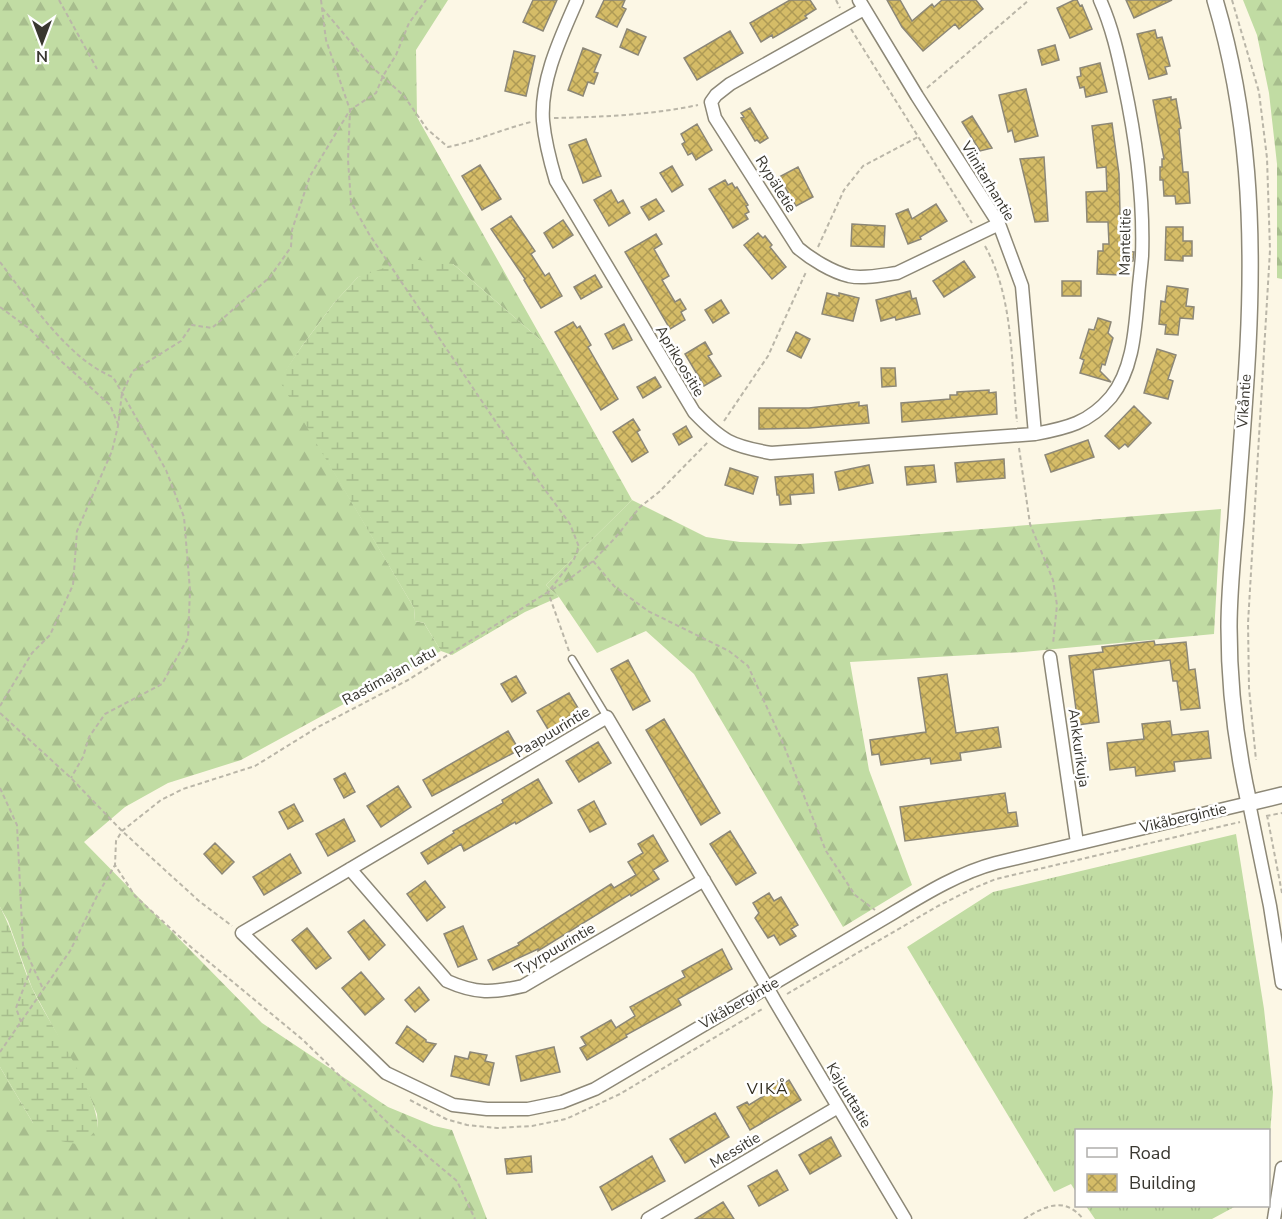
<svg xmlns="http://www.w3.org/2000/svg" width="1282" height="1219" viewBox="0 0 1282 1219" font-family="'Nunito Sans',sans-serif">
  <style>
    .grass { fill: url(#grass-tufts) }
    .forest { fill: url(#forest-firs) }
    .wetland { fill: url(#wetland-marsh) }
    .building { fill: url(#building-cross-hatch); stroke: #8c8777; stroke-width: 1.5 }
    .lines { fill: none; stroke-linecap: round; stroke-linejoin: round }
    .service-casing { stroke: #8d8877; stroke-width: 9 }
    .minor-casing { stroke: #8d8877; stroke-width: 15 }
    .tertiary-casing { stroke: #8d8877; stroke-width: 18 }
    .path { stroke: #bab6a8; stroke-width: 2; stroke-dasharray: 4.5 3; stroke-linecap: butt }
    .service { stroke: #fff; stroke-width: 6 }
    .minor { stroke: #fff; stroke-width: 12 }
    .tertiary { stroke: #fff; stroke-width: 15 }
    .labels { text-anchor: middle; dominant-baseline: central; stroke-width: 5; stroke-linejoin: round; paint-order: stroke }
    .street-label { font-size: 15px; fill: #393730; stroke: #fff }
    .neighbourhood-label { font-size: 16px; letter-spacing: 1.5px; fill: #302b1d; stroke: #fff }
  </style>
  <defs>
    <pattern id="grass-tufts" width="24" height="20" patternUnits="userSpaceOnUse" patternTransform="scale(1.5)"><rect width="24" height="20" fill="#c1dca3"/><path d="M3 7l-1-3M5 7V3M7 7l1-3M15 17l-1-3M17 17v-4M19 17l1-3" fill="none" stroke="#a7bd8d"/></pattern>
    <pattern id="forest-firs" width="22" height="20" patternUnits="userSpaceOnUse" patternTransform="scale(1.5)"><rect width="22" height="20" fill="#c1dca3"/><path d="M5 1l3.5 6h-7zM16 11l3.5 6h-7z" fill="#a7bd8d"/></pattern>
    <pattern id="wetland-marsh" width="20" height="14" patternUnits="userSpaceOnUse" patternTransform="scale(1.5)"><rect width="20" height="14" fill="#c1dca3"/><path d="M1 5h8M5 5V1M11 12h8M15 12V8" fill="none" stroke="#a7bd8d"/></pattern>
    <pattern id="building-cross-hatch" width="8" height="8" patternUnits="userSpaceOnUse" patternTransform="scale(1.5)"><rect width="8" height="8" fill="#d5bc67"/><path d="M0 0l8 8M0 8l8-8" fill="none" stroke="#ae9a55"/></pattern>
  </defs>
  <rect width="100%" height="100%" fill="#fcf7e5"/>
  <path class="grass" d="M1236 834 1264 1009 1273 1092 1269 1151 1268 1130H1076V1192L1071 1184 1054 1192 907 947 993 892Z
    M1086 1206H1236L1212 1219H1095Z"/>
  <path class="forest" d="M0 0H448L416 50 417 117 545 344 453 264 358 277 334 303 302 346 280 380 414 608 415 621 424 623 441 651 241 760 168 783 125 807 84 842 262 1023 388 1107 434 1126 452 1130 487 1219H0V1067L33 1123 98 1128 97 1114 86 1088 32 988 8 921 0 907Z
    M1243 0H1282V279L1277 278V164L1269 93 1257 35Z
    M632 500 706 537 740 542 800 544 1221 509 1214 634 1023 652 850 662 869 770 912 885 843 927 694 674 646 631 597 653 559 597 546 585Z"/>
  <path class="wetland" d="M410 259 453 264 545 344 632 500 546 585 559 597 525 612 452 655 441 651 424 623 415 621 414 608 279 380 302 346 334 303 358 277Z
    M0 907C14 933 20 961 32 988 50 1027 96 1087 98 1128L82 1145 55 1140 33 1123 0 1067Z"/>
  <path class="building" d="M533 0H557L543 31 523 22Z
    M604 0H625L622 7 626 9 617 27 596 17Z
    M790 0H810L816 9 805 16 807 18 773 38 772 35 761 42 750 23Z
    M887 0H900L912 21 932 4 934 7 942 0H976L983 9 959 29 955 24 923 51 902 27Z
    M1074 0H1077L1080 6 1082 5 1092 29 1070 38 1057 8Z
    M1126 0H1172L1134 18Z
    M627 29 646 37 638 55 620 47Z
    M1155 30 1157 38 1162 37 1170 66 1165 67 1167 74 1149 79 1137 34Z
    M730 31 743 53 697 80 684 58Z
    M1055 45 1059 60 1042 65 1038 50Z
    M583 48 601 55 594 72 598 73 594 84 588 82 583 96 568 90Z
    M514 51 535 56 526 96 505 91Z
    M1100 63 1107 92 1086 97 1084 87 1080 88 1077 77 1081 76 1080 68Z
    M1026 89 1038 136 1015 142 1012 130 1008 132 999 95Z
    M1171 97V100L1176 99 1181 128 1179 129 1183 172H1188L1190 203 1176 204 1175 196H1164L1163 180H1160V167H1162V159H1164L1153 100Z
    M750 108 768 138 760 143 757 140 755 141 741 118 744 117 741 113Z
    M972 116 992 148 980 151 962 122Z
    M1112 123 1119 174 1121 251 1134 252 1133 261H1121L1120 275 1097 274 1098 251H1103V244H1109L1108 222H1087L1086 192 1107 191 1106 167 1097 168 1092 126Z
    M697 124 712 150 696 160 692 153 688 155 682 144 685 142 681 134Z
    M586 139 601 176 583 183 569 145Z
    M1044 157 1048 221 1035 222 1020 159Z
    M480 165 501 199 482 210 462 176Z
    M672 166 683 185 672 192 660 173Z
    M798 167 813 197 796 206 779 177Z
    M725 180 728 185 732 183 735 188 737 187 748 205 746 206 749 212 745 214 748 219 733 228 709 189Z
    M611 190 618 203 623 200 630 213 609 226 594 200Z
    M656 199 664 211 649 220 641 207Z
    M936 204 947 221 920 237 921 239 908 244 896 214 908 209 912 219Z
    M511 216 535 251 531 254 545 276 549 273 562 296 541 308 524 280 525 279 491 229Z
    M563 220 573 235 553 248 544 233Z
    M852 224 885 226 884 247 851 246Z
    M1166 227H1183V241H1192V256H1183V261L1165 260Z
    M758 233 763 238 765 236 772 245 770 247 786 267 772 279 744 245Z
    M656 234 662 244 654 249 669 276 662 280 675 302 680 299 686 309 681 312 685 320 670 329 625 252Z
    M964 261 975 277 944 297 933 281Z
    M595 275 602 287 581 299 574 287Z
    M1062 281H1081V296H1062Z
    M1167 286 1188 289 1186 306 1194 307 1193 319 1180 318 1178 335 1165 334 1166 325 1159 324 1161 301 1165 302Z
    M910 291 912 299 916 298 920 314 896 320 895 317 881 321 876 300Z
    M827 293 839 296V293L859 298 853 321 822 314Z
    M721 300 729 313 713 323 705 310Z
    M1098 318 1111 322 1108 333 1113 338 1105 365 1102 364 1100 371 1111 382 1080 373 1084 360 1080 358 1089 329 1094 330Z
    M573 322 577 328 580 326 591 345 588 347 618 399 601 410 555 332Z
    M624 324 632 340 613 349 605 334Z
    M796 332 810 339 801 358 787 351Z
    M705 342 712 354 708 356 721 376 704 386 685 354Z
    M1157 349 1176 355 1168 379 1173 381 1168 399 1144 393Z
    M881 368H895L896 386 882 387Z
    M655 377 661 387 643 398 637 387Z
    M989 390V393L996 392 997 414 902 422 901 403 950 399V395H957V392Z
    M859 402V406L867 405 869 423 809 428 759 429V408H809Z
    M1134 406 1151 423 1128 447 1125 444 1119 449 1105 436Z
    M633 419 640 430 637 432 648 452 632 462 613 432Z
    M686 426 692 437 679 445 673 434Z
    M1088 440 1094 457 1051 472 1045 455Z
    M1004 459 1005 478 957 482 955 463Z
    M869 465 873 483 839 490 835 472Z
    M934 465 936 482 907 485 905 467Z
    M730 468 758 477 753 494 725 485Z
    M813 474 814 493 790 495 791 504 780 505 779 495H777L775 477Z
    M1154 641 1155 645 1186 642 1189 670 1195 669 1200 708 1181 710 1177 681H1173L1170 660 1093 670 1099 722 1078 725 1069 656 1103 652 1102 647Z
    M628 660 650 701 633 710 611 669Z
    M947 674 956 733 998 727 1001 747 960 753 961 760 931 764 930 758 881 765 879 754 872 755 870 740 926 732 918 678Z
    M516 676 526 693 512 702 501 684Z
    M569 693 581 713 549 731 537 711Z
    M664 719 720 813 701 825 646 730Z
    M1170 721 1172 735 1208 731 1211 758 1174 762 1175 771 1136 776 1135 767 1110 770 1107 743 1144 739 1142 724Z
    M508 731 519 750 432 796 423 780Z
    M598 742 611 763 579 782 566 761Z
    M345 773 355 792 344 798 334 779Z
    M538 779 552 803 516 824 515 822 464 851 461 844 428 864 421 853 454 833 453 831 503 803 502 800Z
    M398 786 411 807 381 827 367 806Z
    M1005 793 1008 813 1016 812 1018 826 905 841 900 807Z
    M594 801 606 824 590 832 578 810Z
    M294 804 303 821 288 829 279 812Z
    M344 819 355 841 328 856 316 834Z
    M730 831 756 873 736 885 710 844Z
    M653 835 668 861 653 870 659 879 631 896 630 894 538 951V949L493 970 488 960 519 945 518 943 611 884 614 888 636 875 628 862 643 853 638 844Z
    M215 843 234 862 222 874 204 854Z
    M290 854 301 873 264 895 253 877Z
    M425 881 445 907 427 921 407 894Z
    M769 893 774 901 781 897 798 925 791 929 796 936 780 945 774 935 768 938 755 918 759 913 753 903Z
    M364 920 385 945 369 960 348 932Z
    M463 926 477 959 458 967 444 934Z
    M307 928 331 958 316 969 292 940Z
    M722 949 732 969 678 999 681 1005 626 1035 627 1037 587 1060 580 1048 586 1045 581 1037 611 1020 616 1028 635 1016 630 1007 685 977 682 971Z
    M361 972 384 999 365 1015 342 988Z
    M419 987 429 1000 415 1012 405 1000Z
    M407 1026 426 1040V1042L436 1044 423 1062 396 1043Z
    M554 1047 560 1072 521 1081 516 1056Z
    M470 1052 487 1055 485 1061 494 1063 489 1085 451 1076 455 1056 468 1059Z
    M783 1078 786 1082 789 1080 801 1100 750 1130 737 1107 747 1102 749 1105 770 1092 767 1087Z
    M715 1113 729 1137 685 1163 670 1139Z
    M831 1137 841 1156 810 1174 799 1155Z
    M531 1156 532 1172 507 1174 505 1159Z
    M652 1156 665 1181 612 1210 600 1187Z
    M777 1170 788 1190 759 1206 748 1186Z
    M723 1202 734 1219H695Z"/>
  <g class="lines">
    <g class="service-casing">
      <path id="service" d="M572 659 607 717"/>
    </g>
    <g class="minor-casing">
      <path id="minor" d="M577 0C561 37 540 80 543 121 545 142 550 161 556 181L694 412C722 441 731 446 771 453L1035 434C1067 428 1089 423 1111 397 1133 370 1135 330 1138 297 1139 283 1141 269 1142 256 1144 199 1136 139 1124 83 1118 54 1112 27 1100 0
        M859 0 917 96 999 224 1022 286 1035 434
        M864 9 730 84 716 95 711 102 715 118 798 248C811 259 832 272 849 276 864 279 882 275 897 273L999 224
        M1050 657 1077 843
        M350 869 447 981C476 994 493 993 523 986L704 880
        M648 1219 838 1107
        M905 1219 775 1001 767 987 607 717 242 933 386 1073 453 1105 487 1109H528L562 1102 595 1089 888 916C923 895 958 873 996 863L1249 803 1270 906 1282 983
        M1274 1219 1282 1168"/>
    </g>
    <g class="tertiary-casing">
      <path id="tertiary" d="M1215 0C1249 114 1254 228 1248 346 1245 404 1240 461 1236 518 1233 554 1229 591 1229 627 1229 686 1236 745 1249 803L1282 795"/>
    </g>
    <path class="path" d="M59 0 97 69
      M321 0 326 40 350 110 348 160 351 202 369 234 500 428 570 524 579 547 574 559 548 592 408 680 318 727 255 766 183 789 161 800 122 831 116 841 115 865 135 896 192 948 303 1040 390 1125 457 1181 475 1219
      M836 0 840 8
      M1232 0 1259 92 1267 158 1270 250 1248 623 1249 688 1256 760
      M322 8 371 66 404 96 427 129 448 147C476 141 503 129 531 122
      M851 29 972 223
      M927 88 1029 0
      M554 118C603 117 650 115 698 105
      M985 246C1014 298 1011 364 1017 422
      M818 247 844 190 863 166 918 137
      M0 262C28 299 69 360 113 377L166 470 184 517 190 590 188 638 162 684 105 714 89 737 83 757 71 778
      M0 307 31 330 62 362 110 405 118 424
      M724 421 768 356 806 272
      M1019 448 1030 524 1053 580 1057 605 1053 644
      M593 561 614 586 648 611 729 651 748 666 780 736 826 851 855 895 875 910
      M569 651 548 592 568 580 593 561 615 538 640 507 659 492 708 442
      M0 706 32 653 50 635 73 585 77 531 112 451 118 426 122 393 133 371 181 341 192 325 212 328 270 277 291 247 292 230 310 176 350 110 376 93 383 76 396 55 409 23 426 0
      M0 713 71 778 122 831 199 901 232 926
      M0 788 17 825 23 945 43 989
      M1267 815 1282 893
      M1266 816 1282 813
      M787 994 938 906 974 888 996 879 1240 822
      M21 1022 16 1008 32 966
      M0 1052 70 951 98 894 115 865
      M410 1100 446 1119 467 1125 497 1128 532 1126 566 1119 620 1094 764 1008
      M1024 1219C1045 1206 1065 1196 1083 1219"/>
    <use href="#service" class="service"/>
    <use href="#minor" class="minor"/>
    <use href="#tertiary" class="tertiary"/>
  </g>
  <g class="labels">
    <g class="street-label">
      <text transform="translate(988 181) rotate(59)">Viinitarhantie</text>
      <text transform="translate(776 184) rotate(58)">Rypäletie</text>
      <text transform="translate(1125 242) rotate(-89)">Mantelitie</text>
      <text transform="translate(680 361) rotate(59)">Aprikoositie</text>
      <text transform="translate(1244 401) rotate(-86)">Vikåntie</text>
      <text transform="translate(389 676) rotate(-29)">Rastimajan latu</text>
      <text transform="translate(552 732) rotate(-31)">Paapuurintie</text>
      <text transform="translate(1079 748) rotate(82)">Ankkurikuja</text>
      <text transform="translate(1183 818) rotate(-13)">Vikåbergintie</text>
      <text transform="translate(555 949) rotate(-30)">Tyyrpuurintie</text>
      <text transform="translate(739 1003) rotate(-30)">Vikåbergintie</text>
      <text transform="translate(849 1095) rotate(59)">Kajuuttatie</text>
      <text transform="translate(735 1150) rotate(-31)">Messitie</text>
    </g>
    <g class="neighbourhood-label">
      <text x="768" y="1089">VIKÅ</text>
    </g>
  </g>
  <rect x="1075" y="1129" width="195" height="78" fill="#ffffff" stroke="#b0afac" stroke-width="1.5"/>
  <rect x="1087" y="1148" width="30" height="9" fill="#ffffff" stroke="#b0afac" stroke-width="1.5"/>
  <text x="1129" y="1159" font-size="18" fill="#393730">Road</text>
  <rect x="1087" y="1174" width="30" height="18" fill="url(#building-cross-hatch)" stroke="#b0afac" stroke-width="1.5"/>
  <text x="1129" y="1189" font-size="18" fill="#393730">Building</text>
  <g transform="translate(42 42) rotate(180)" stroke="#ffffff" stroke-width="4.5" paint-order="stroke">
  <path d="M0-4.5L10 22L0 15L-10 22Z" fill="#393730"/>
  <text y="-9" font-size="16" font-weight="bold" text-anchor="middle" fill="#393730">N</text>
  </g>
</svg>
